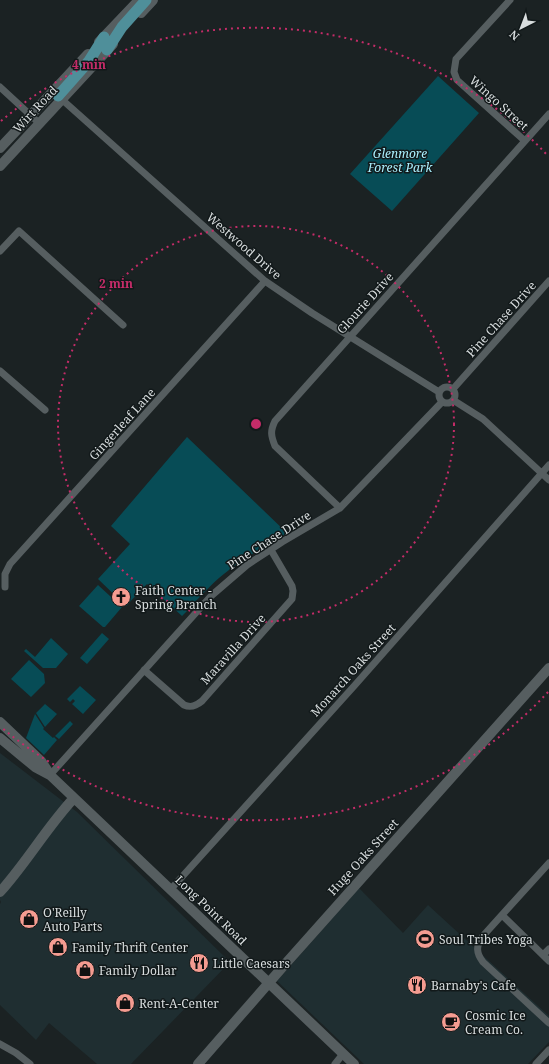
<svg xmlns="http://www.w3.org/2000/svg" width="549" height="1064" viewBox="0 0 549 1064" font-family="'Noto Serif',serif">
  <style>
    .built { fill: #1f2e31 }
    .green { fill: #074c56 }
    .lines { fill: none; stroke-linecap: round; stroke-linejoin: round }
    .street { stroke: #565e60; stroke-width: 7 }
    .secondary { stroke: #565e60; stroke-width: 10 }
    .primary { stroke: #4f8f9a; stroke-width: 11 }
    .ring { fill: none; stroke: #c42c68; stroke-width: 2; stroke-dasharray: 2 4 }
    .labels { text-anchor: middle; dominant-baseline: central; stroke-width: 3; stroke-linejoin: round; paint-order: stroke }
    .street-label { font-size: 12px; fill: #d8ddde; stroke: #12191a }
    .park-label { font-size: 12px; font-style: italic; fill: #aaf0fe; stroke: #12191a }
    .poi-label { font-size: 12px; fill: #d8ddde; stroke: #12191a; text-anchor: start }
    .centre { fill: #c42c68; stroke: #12191a; stroke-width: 2 }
    .ring-label { font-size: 12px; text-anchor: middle; font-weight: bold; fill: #c42c68; stroke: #12191a; stroke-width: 3; stroke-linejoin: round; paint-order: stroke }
  </style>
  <rect width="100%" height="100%" fill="#1b2223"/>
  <path class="built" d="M0 753 77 812 230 962 131 1064H97L49 1023 36 1040 0 1005V904L1 902 0 900Z
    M359 888 403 933 428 905 549 1016V1042L528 1064H364L277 981Z"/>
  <path class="green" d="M438 76 479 113 392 211 350 174Z
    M187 437 287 533C267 545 247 556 229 570 214 581 203 594 190 607L184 602 181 605 187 611 182 616 147 584 126 606 98 579 130 544 111 526Z
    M98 585 122 607 105 627H103L79 606Z
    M102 633 109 639 87 664 80 658Z
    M51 638 68 654 56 668H43L24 651 26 649 35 657Z
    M29 660 44 674 45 683 31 697 11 679Z
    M80 686 96 700 83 714 72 704 75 701 73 699 70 702 67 699Z
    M45 704 57 714 45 727 36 713Z
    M35 714 44 728 43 729 53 738 54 737 57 740 44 755 26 738Z
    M70 721 73 724 59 739 55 736Z"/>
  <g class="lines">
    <path class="street" d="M510 0 456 59 454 72 457 80 525 141
      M0 87 39 123
      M58 96 265 281 312 313 439 392
      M0 251 19 231 123 325
      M0 371 45 410
      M439 395a8 8 0 1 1 16 0a8 8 0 1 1-16 0Z
      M453 389 549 281
      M453 400 483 419 549 480
      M340 508 275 446C271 436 270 431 275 421L549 114
      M5 587V574L10 564 265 281
      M144 670 184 705C191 708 196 706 202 701L292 599 293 591 292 586 271 550
      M50 775 211 596 247 565 282 542 340 508 442 402
      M549 863 482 937C476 946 476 953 483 962L549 1023
      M171 889 355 685 549 465
      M502 915 549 961
      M543 955 549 949
      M0 1044 16 1053 30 1064
      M335 1064 343 1054
      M536 1064 549 1050"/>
    <path class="secondary" d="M141 13 153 0
      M99 42 139 0
      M0 148 88 54
      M0 166 113 44
      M0 722 41 761 49 773
      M0 738 35 767 50 775 354 1064
      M0 892C27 862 47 827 74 798
      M198 1064 287 962 549 668"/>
    <path class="primary" d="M107 50 122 27 146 0
      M58 96 89 61 104 37"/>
  </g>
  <g class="ring">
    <circle cx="256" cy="424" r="198"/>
    <path d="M548 692A396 396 0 0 1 1 727M1 121A396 396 0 0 1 548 156"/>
  </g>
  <defs>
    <g id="church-disc" transform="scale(1)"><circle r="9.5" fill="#f59c91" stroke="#12191a"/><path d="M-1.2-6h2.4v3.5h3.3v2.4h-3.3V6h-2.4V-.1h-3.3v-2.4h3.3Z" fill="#111"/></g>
    <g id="shop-disc" transform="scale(1)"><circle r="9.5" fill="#f59c91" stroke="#12191a"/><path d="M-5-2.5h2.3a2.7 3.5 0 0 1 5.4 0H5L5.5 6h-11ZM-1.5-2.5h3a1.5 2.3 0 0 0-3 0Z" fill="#111"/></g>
    <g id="stadium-disc" transform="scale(1)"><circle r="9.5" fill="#f59c91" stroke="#12191a"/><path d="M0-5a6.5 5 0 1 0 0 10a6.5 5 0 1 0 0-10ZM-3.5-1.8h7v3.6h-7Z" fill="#111"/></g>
    <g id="restaurant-disc" transform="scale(1)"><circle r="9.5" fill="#f59c91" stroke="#12191a"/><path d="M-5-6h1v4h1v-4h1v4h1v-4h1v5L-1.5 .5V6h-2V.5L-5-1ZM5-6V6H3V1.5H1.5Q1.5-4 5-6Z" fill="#111"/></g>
    <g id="cafe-disc" transform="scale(1)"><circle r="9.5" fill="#f59c91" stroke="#12191a"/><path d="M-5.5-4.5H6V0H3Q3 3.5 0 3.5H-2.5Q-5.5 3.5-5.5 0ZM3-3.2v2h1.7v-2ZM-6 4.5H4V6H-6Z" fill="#111"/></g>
  </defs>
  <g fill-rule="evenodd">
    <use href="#church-disc" x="121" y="597"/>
    <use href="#shop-disc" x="29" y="919"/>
    <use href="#stadium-disc" x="425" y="939"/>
    <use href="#shop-disc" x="58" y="947"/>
    <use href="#restaurant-disc" x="199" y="963"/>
    <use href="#shop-disc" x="85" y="970"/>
    <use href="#restaurant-disc" x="417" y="985"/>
    <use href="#shop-disc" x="125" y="1003"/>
    <use href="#cafe-disc" x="451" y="1022"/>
  </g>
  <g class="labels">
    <g class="street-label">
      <text transform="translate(499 103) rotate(42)">Wingo Street</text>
      <text transform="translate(35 109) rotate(-47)">Wirt Road</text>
      <text transform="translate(244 246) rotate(41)">Westwood Drive</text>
      <text transform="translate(365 303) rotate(-48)">Glourie Drive</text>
      <text transform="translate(501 319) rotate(-48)">Pine Chase Drive</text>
      <text transform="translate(122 424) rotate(-48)">Gingerleaf Lane</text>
      <text transform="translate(269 540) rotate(-33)">Pine Chase Drive</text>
      <text transform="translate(233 649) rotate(-48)">Maravilla Drive</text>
      <text transform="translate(353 670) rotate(-48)">Monarch Oaks Street</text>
      <text transform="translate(363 857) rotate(-48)">Huge Oaks Street</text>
      <text transform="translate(211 910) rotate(44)">Long Point Road</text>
    </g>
    <g class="park-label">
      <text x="400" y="153">Glenmore<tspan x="400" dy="14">Forest Park</tspan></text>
    </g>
    <g class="poi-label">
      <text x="135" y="590">Faith Center -<tspan x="135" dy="14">Spring Branch</tspan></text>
      <text x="43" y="912">O'Reilly<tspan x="43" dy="14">Auto Parts</tspan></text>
      <text x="439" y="939">Soul Tribes Yoga</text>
      <text x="72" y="947">Family Thrift Center</text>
      <text x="213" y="963">Little Caesars</text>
      <text x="99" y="970">Family Dollar</text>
      <text x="431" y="985">Barnaby's Cafe</text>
      <text x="139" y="1003">Rent-A-Center</text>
      <text x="465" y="1015">Cosmic Ice<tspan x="465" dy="14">Cream Co.</tspan></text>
    </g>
  </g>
  <circle cx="256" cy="424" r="6" class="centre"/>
  <g class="ring-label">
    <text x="89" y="69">4 min</text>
    <text x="116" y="288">2 min</text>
  </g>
  <g transform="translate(521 28) rotate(222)" stroke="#12191a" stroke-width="3" paint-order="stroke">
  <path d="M0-3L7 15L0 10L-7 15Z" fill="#d8ddde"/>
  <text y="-6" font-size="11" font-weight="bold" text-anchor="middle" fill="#d8ddde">N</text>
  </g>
</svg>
